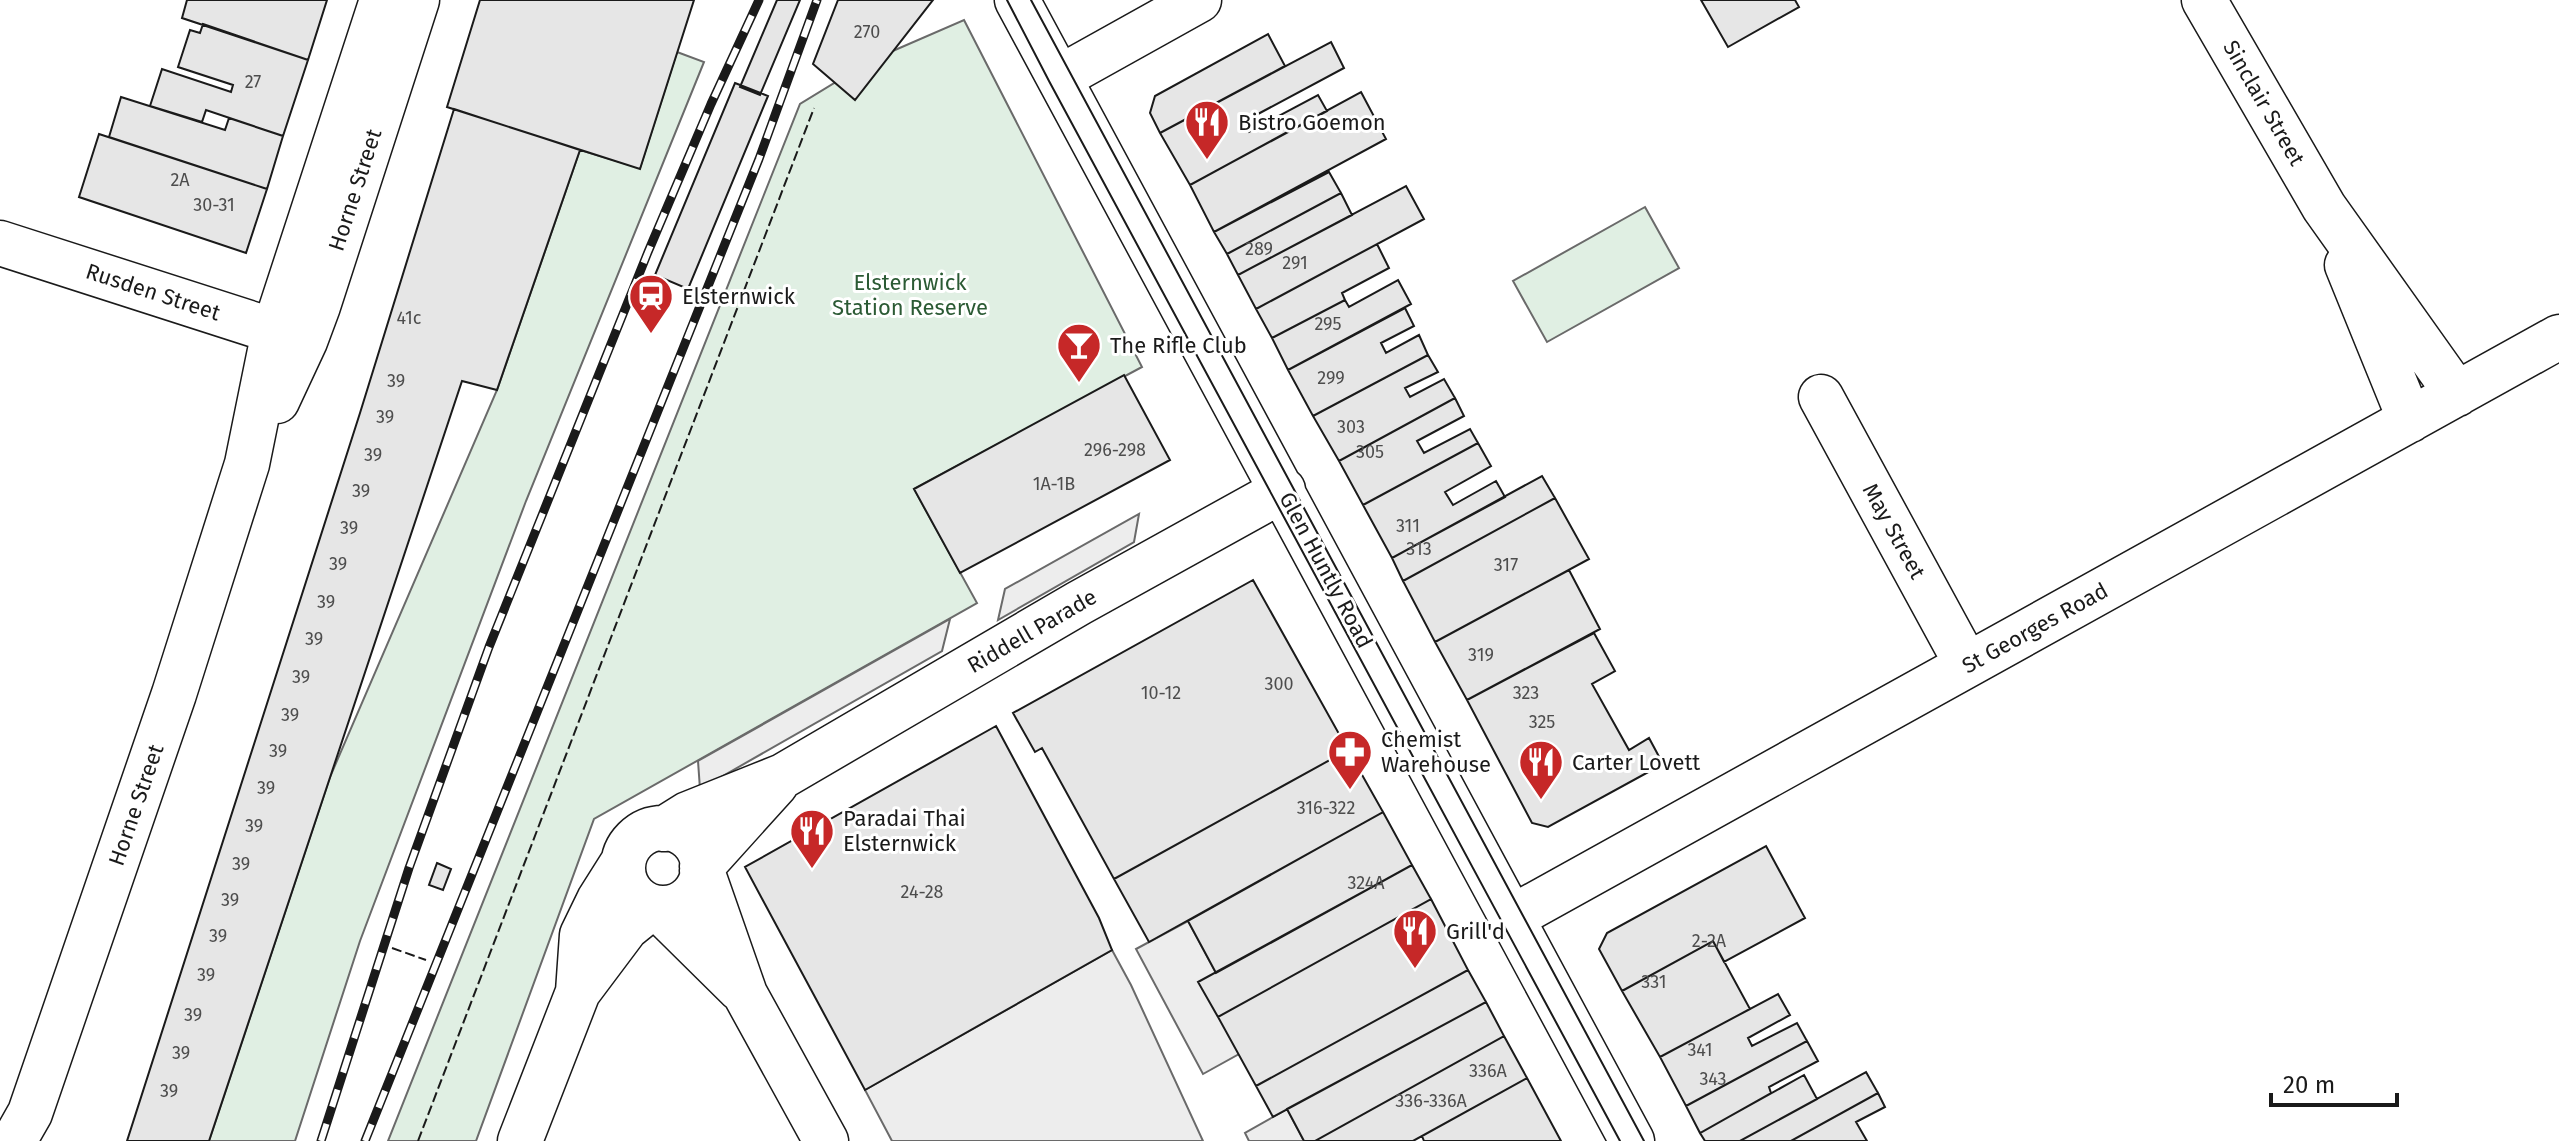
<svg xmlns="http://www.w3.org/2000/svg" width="2559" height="1141" viewBox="0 0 2559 1141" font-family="'Fira Sans',sans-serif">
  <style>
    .green { fill: #e0efe3; stroke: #6a6a6a; stroke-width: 2 }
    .parking { fill: #ededed; stroke: #6a6a6a; stroke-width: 2 }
    .building { fill: #e6e6e6; stroke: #1a1a1a; stroke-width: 2 }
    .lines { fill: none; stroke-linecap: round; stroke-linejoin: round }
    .minor-casing { stroke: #1a1a1a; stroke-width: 47 }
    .minor { stroke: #fff; stroke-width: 44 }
    .tram { stroke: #1a1a1a; stroke-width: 2 }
    .rail-casing { stroke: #1a1a1a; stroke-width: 9 }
    .rail { stroke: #fff; stroke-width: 6; stroke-dasharray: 18; stroke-linecap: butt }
    .fence { stroke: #1a1a1a; stroke-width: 2; stroke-dasharray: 10 4; stroke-linecap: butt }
    .labels { text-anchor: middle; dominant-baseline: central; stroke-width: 6; stroke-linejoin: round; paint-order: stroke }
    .number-label { font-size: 18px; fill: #4d4d4d }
    .street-label { font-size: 22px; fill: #1a1a1a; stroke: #fff }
    .poi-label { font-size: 22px; fill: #1a1a1a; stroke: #fff; text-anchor: start }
    .park-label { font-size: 22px; fill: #2b5a34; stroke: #fff }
  </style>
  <rect width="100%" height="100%" fill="#fff"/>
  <path class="green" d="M964 20 1142 367 914 489 977 603 594 819 476 1141H388L800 104 872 60Z
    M677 52 704 62 526 501 360 941 295 1141H209L330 777 497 390 580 150 640 168Z
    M1645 207 1679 268 1547 342 1513 281Z"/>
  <path class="parking" d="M1139 514 1134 542 998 620 1005 589Z
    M950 619 942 651 700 789 698 761Z
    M1188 921 1216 973 1239 1054 1203 1074 1136 949Z
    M1112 950 1131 985 1203 1141H892L865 1090Z
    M1287 1109 1304 1141H1249L1245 1133Z"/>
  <path class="building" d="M187 0H327L308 60 182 18Z
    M480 0H694L640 169 447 107Z
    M777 0H800L760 95 740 87Z
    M838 0H933L855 100 813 64Z
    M1701 0H1795L1799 7 1728 47Z
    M203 24 308 60 283 136 206 110 202 122 150 106 162 69 231 92 233 85 178 67 190 30 200 33Z
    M1268 34 1285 66 1160 133 1150 113 1155 96Z
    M1331 42 1344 68 1243 122 1249 132 1318 95 1327 111 1190 185 1160 133Z
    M735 83 768 96 688 289 655 275Z
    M1361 92 1386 139 1214 232 1190 185Z
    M121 97 225 130 229 118 283 136 267 189 109 137Z
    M454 109 580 150 497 390 462 381 209 1141H127L360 413Z
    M99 134 267 189 246 253 79 197Z
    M1329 172 1341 193 1227 254 1214 232Z
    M1406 186 1424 219 1256 309 1238 275Z
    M1341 193 1352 215 1238 275 1227 254Z
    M1377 244 1389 268 1342 293 1345 300 1272 338 1256 309Z
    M1398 280 1411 304 1288 370 1272 338 1345 300 1349 307Z
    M1405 308 1414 326 1381 343 1386 353 1419 335 1428 355 1313 416 1288 370Z
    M1428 355 1438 372 1405 388 1410 397 1444 379 1455 398 1339 461 1313 416Z
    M1124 375 1170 460 960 573 914 489Z
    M1455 398 1464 416 1417 441 1424 453 1470 429 1478 443 1363 505 1339 461Z
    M1478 443 1491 466 1445 492 1453 505 1496 481 1505 497 1392 558 1363 505Z
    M1542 476 1555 498 1403 581 1392 558Z
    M1555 498 1589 559 1435 642 1403 581Z
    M1569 570 1600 629 1467 700 1435 642Z
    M1253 580 1348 750 1114 879 1042 748 1035 752 1013 713Z
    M1594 633 1615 671 1592 684 1629 750 1649 738 1663 764 1548 827 1532 823 1467 700Z
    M996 726 1099 918 1112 950 865 1090 745 867Z
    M1348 750 1383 812 1149 942 1114 879Z
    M1383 812 1412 865 1216 973 1188 921Z
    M1766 846 1805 918 1724 962 1713 941 1622 991 1599 949 1607 933Z
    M437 863 451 869 443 890 429 885Z
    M1412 865 1431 899 1218 1017 1198 982Z
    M1431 899 1468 970 1256 1086 1218 1017Z
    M1713 941 1750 1009 1660 1057 1622 991Z
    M1468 970 1486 1002 1273 1117 1256 1086Z
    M1778 994 1790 1015 1748 1038 1752 1046 1797 1023 1807 1041 1686 1106 1660 1057Z
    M1486 1002 1504 1036 1315 1141H1304L1287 1109Z
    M1504 1036 1527 1078 1413 1141H1315Z
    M1807 1041 1818 1061 1769 1087 1771 1093 1700 1133 1686 1106Z
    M1866 1072 1878 1093 1791 1141H1740Z
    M1804 1075 1817 1099 1740 1141H1705L1700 1133Z
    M1527 1078 1561 1141H1424L1422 1136Z
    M1878 1093 1885 1107 1856 1122 1867 1141H1791Z"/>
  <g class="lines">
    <g class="minor-casing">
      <path id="minor" d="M1017 0 1632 1141
        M2204 0 2324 207 2457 394
        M1059 78 1199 0
        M0 243 302 340
        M2347 265 2410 420
        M1821 397 1967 665
        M277 401 305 341 318 306 417 0
        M623 868a40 40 0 1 1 80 0a40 40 0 1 1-80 0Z
        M664 829 688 814 783 776 1079 603 1283 490
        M702 866 776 784
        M702 871 745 994 826 1141
        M658 908 740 989
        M1511 918 2559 337
        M578 992 582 935 599 900 623 862
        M14 1141 30 1113 174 694 247 464 274 331 382 0
        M520 1141 578 992 626 928 652 907"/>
    </g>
    <use href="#minor" class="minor"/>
    <path class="tram" d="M1007 0 1049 81 1620 1141
      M1031 0 1644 1141"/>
    <g class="rail-casing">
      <path id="rail" d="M321 1141 409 868 489 647 648 252 711 104 759 0
        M365 1141 759 159 817 0"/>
    </g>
    <use href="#rail" class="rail"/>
    <path class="fence" d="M392 948 426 960
      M418 1141 814 108"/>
  </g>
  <defs>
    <g id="restaurant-pin" transform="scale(2.3)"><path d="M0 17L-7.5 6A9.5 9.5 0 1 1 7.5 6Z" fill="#c62828" stroke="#fff"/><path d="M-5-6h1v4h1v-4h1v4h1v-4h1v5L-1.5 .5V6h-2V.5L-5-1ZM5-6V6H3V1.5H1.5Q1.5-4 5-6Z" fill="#fff"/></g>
    <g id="station-pin" transform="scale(2.3)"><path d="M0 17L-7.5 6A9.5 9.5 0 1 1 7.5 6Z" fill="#c62828" stroke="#fff"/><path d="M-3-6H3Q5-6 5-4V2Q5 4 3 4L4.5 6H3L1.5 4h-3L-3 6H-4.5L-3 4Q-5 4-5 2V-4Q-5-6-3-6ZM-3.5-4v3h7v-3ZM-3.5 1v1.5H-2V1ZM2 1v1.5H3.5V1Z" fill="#fff"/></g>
    <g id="bar-pin" transform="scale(2.3)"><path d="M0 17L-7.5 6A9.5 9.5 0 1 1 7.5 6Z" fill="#c62828" stroke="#fff"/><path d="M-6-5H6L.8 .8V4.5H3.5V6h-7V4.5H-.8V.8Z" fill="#fff"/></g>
    <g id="pharmacy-pin" transform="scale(2.3)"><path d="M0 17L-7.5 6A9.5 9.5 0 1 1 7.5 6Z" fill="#c62828" stroke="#fff"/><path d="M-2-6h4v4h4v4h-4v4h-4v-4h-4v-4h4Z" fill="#fff"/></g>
  </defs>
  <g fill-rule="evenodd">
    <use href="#restaurant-pin" x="1207" y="122"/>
    <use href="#station-pin" x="651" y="296"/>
    <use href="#bar-pin" x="1079" y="345"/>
    <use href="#pharmacy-pin" x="1350" y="752"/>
    <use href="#restaurant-pin" x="1541" y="762"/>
    <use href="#restaurant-pin" x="812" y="831"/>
    <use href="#restaurant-pin" x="1415" y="931"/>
  </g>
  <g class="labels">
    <g class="number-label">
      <text x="867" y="32">270</text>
      <text x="253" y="82">27</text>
      <text x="180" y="180">2A</text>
      <text x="214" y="205">30-31</text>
      <text x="1259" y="249">289</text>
      <text x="1295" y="263">291</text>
      <text x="409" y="318">41c</text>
      <text x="1328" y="324">295</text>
      <text x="1331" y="378">299</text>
      <text x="396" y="381">39</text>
      <text x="385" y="417">39</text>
      <text x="1351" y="427">303</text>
      <text x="1115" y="450">296-298</text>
      <text x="1370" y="452">305</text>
      <text x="373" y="455">39</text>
      <text x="1054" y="484">1A-1B</text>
      <text x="361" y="491">39</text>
      <text x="1408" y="526">311</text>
      <text x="349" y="528">39</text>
      <text x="1419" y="549">313</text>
      <text x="338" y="564">39</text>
      <text x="1506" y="565">317</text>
      <text x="326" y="602">39</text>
      <text x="314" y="639">39</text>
      <text x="1481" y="655">319</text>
      <text x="301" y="677">39</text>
      <text x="1279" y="684">300</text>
      <text x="1161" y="693">10-12</text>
      <text x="1526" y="693">323</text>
      <text x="290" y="715">39</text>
      <text x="1542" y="722">325</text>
      <text x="278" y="751">39</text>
      <text x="266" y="788">39</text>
      <text x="1326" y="808">316-322</text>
      <text x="254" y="826">39</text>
      <text x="241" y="864">39</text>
      <text x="1366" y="883">324A</text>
      <text x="922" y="892">24-28</text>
      <text x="230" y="900">39</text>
      <text x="218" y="936">39</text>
      <text x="1709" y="941">2-2A</text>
      <text x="206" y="975">39</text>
      <text x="1654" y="982">331</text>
      <text x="193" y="1015">39</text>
      <text x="1700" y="1050">341</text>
      <text x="181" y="1053">39</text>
      <text x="1488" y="1071">336A</text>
      <text x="1713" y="1079">343</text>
      <text x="169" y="1091">39</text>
      <text x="1431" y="1101">336-336A</text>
    </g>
    <g class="street-label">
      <text transform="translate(2264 103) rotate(60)">Sinclair Street</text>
      <text transform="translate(355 190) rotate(-72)">Horne Street</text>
      <text transform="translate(153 292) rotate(18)">Rusden Street</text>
      <text transform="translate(1894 531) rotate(61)">May Street</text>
      <text transform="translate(1326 570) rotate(62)">Glen Huntly Road</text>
      <text transform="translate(2035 628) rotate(-29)">St Georges Road</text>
      <text transform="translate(1032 631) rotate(-30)">Riddell Parade</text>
      <text transform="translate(136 805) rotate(-71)">Horne Street</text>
    </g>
    <g class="poi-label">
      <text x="1238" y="122">Bistro Goemon</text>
      <text x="682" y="296">Elsternwick</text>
      <text x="1110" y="345">The Rifle Club</text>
      <text x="1381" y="739">Chemist<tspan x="1381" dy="25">Warehouse</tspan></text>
      <text x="1572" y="762">Carter Lovett</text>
      <text x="843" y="818">Paradai Thai<tspan x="843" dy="25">Elsternwick</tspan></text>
      <text x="1446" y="931">Grill'd</text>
    </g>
    <g class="park-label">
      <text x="910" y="282">Elsternwick<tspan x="910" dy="25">Station Reserve</tspan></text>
    </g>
  </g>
  <path d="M2271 1093v12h126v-12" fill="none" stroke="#1a1a1a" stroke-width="4"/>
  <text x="2283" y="1093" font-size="24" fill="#1a1a1a" stroke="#ffffff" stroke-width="6" paint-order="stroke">20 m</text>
</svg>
